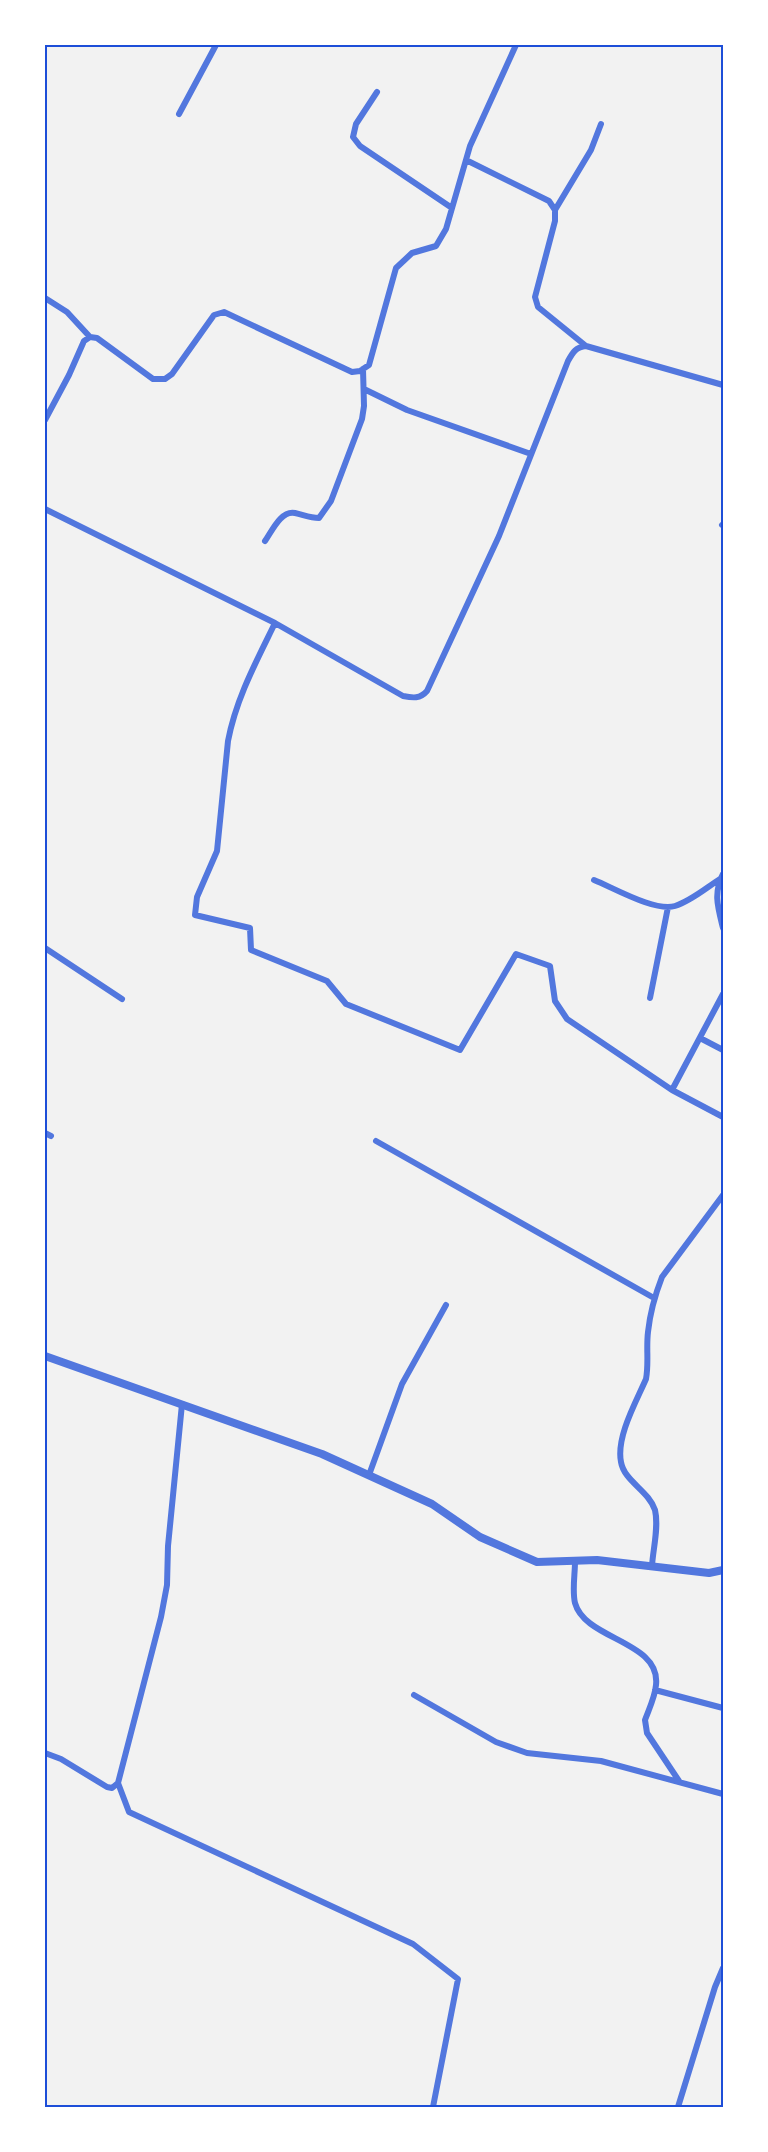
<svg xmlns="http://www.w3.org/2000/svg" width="768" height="2152" viewBox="0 0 768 2152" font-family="'Sofia Sans Condensed',sans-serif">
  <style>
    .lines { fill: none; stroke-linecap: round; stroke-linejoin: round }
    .minor { stroke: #5277de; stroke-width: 6 }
    .tertiary { stroke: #5277de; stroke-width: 8 }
    .neatline { fill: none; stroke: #1d4ed8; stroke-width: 2 }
  </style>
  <rect width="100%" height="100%" fill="#f2f2f2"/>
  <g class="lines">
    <path class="minor" d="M377 92 356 124 353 137 360 146 452 208
      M179 114 216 45
      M466 160 549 201 555 210V221L535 297 538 307 586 346
      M555 210 591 150 601 124
      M45 298 67 312 90 337
      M364 389 407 410 531 454
      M45 420 69 375 84 341 90 337 97 338 153 379H165L172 374 214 315 224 312 352 372 360 371 369 365 396 268 412 253 436 246 446 229 470 146 516 45
      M45 509 275 623 403 696C413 698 420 699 427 691L499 536 568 361C573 352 576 347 586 346L723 385
      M722 525 723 524
      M265 541C272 531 281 510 295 513 304 515 310 518 319 518L331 501 362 419 364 406 363 369
      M275 623C256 662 236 699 228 741L217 851 197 897 195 915 250 928 251 950 327 981 346 1004 460 1050 516 954 550 966 555 1001 567 1019 672 1090 723 1117
      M723 874C713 893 718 908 723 928
      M594 880C614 888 655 912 675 906 691 901 706 888 720 879
      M45 948 122 999
      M650 998 668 907
      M700 1038 723 1050
      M672 1090 723 994
      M45 1133 51 1136
      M376 1141 654 1298
      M369 1475 402 1384 446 1305
      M575 1562C575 1574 572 1591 575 1603 585 1640 661 1641 656 1685 655 1697 649 1709 645 1720L647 1733 679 1781
      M652 1566C653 1549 659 1527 655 1510 649 1491 624 1481 621 1462 616 1437 636 1402 646 1379 649 1363 646 1348 648 1332 650 1313 655 1295 662 1277L723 1195
      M655 1690 723 1708
      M414 1695 496 1742 527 1753 601 1761 723 1794
      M45 1753 61 1759 107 1787 112 1788 118 1783 161 1617 167 1585 168 1546 182 1404
      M118 1783 129 1812 413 1944 458 1979 433 2107
      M678 2107 715 1987 723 1968"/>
    <path class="tertiary" d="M45 1356 322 1454 432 1504 480 1537 537 1562 597 1560 709 1573 723 1570"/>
  </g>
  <rect width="768" height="2152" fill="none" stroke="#ffffff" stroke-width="93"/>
  <rect x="46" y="46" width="676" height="2060" class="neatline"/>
</svg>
